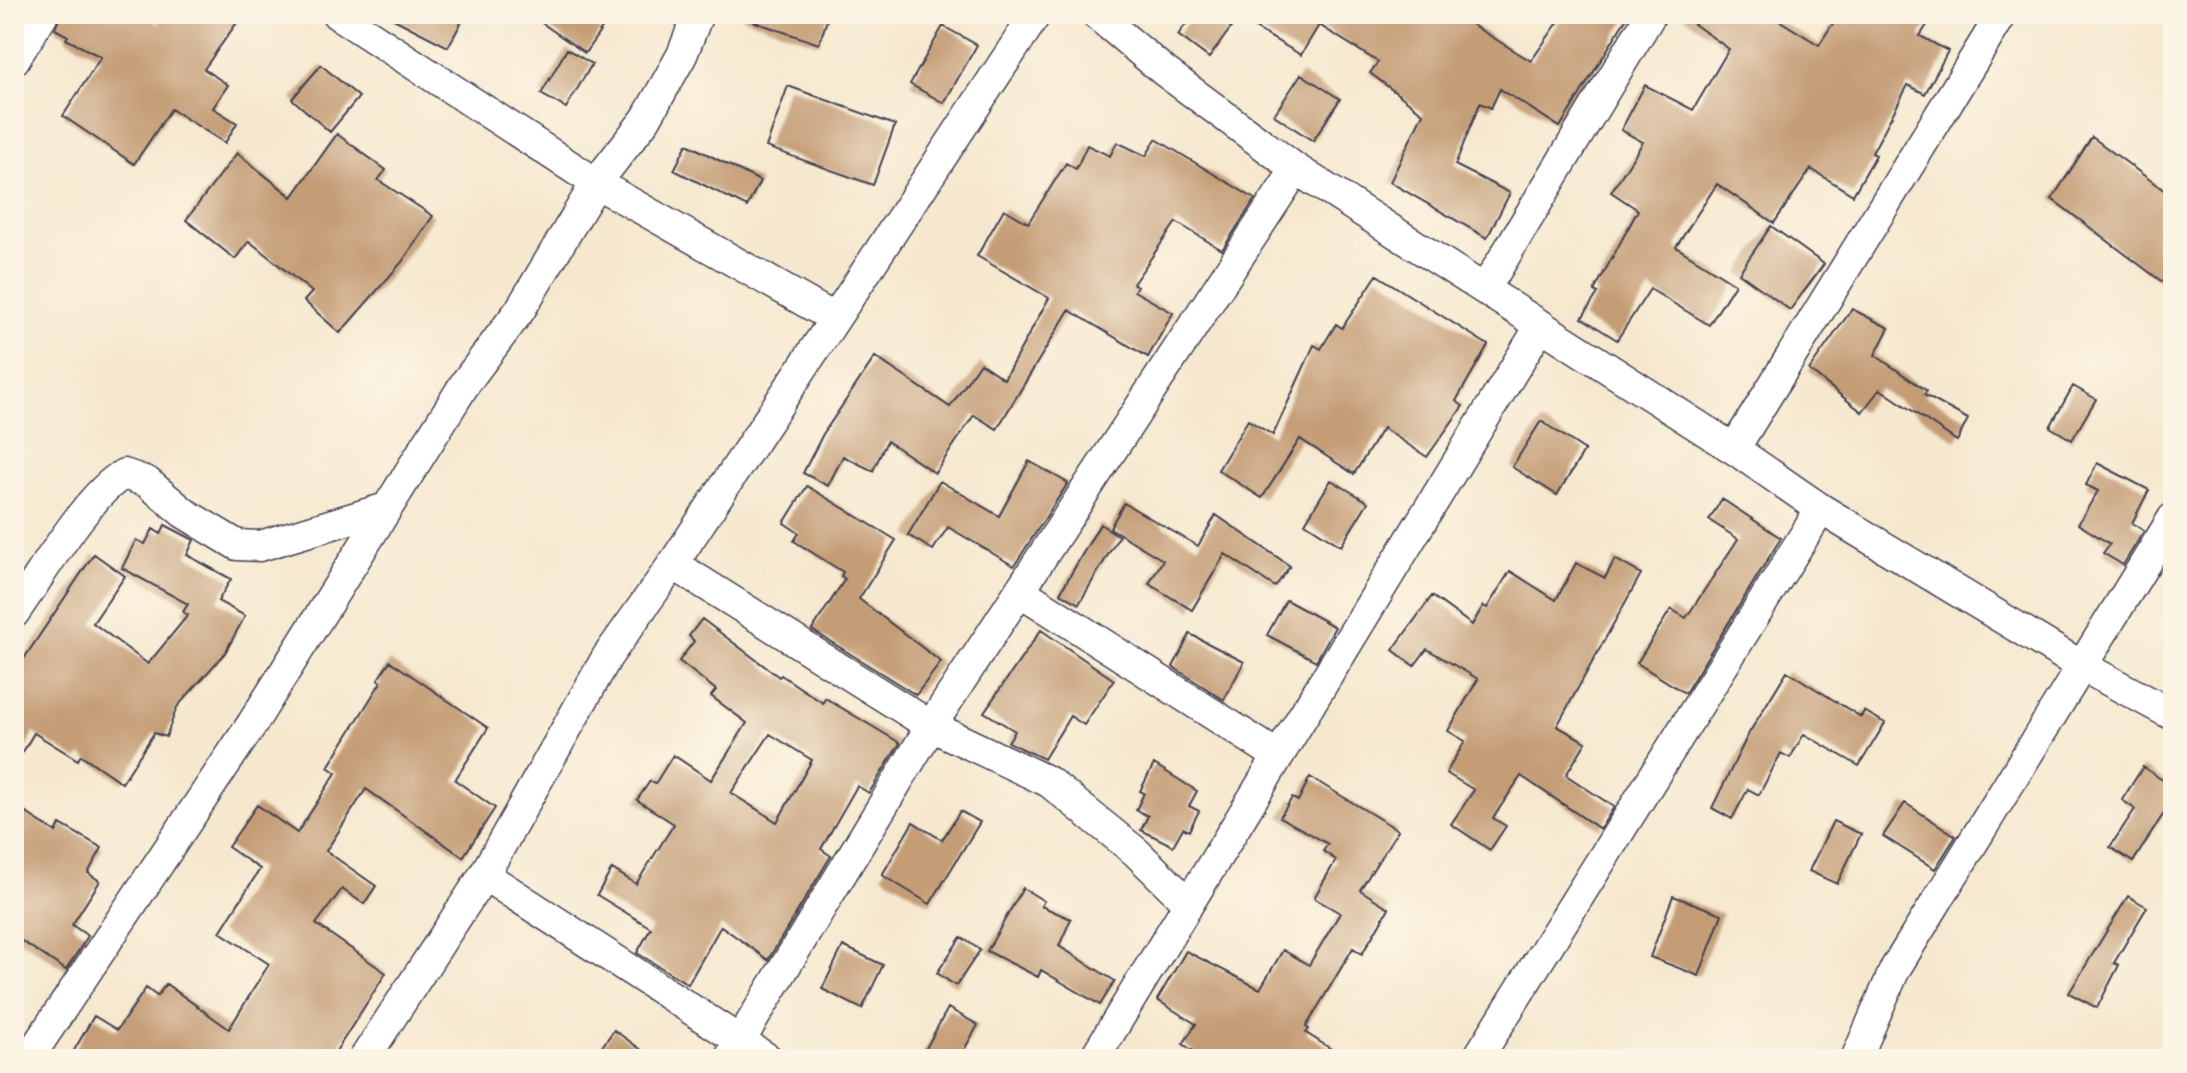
<svg xmlns="http://www.w3.org/2000/svg" width="2187" height="1073" viewBox="0 0 2187 1073" font-family="'Libre Caslon Text',serif">
  <style>
    .building { fill: #c49d77; fill-rule: evenodd }
    .lines { fill: none; stroke-linecap: round; stroke-linejoin: round }
    .minor-casing { stroke: #424051; stroke-width: 33 }
    .minor { stroke: #fff; stroke-width: 30 }
  </style>
  <rect width="100%" height="100%" fill="#fcf5e5"/>
  <filter id="ink" filterUnits="userSpaceOnUse"><feTurbulence type="fractalNoise" baseFrequency=".0125" numOctaves="2"/><feDisplacementMap in="SourceGraphic" scale="16" xChannelSelector="R" yChannelSelector="G"/><feConvolveMatrix kernelMatrix="1 2 1 2 8 2 1 2 1" color-interpolation-filters="sRGB"/></filter>
  <filter id="wash" filterUnits="userSpaceOnUse"><feTurbulence type="fractalNoise" baseFrequency=".006" numOctaves="4" result="noise"/><feDisplacementMap in="SourceGraphic" scale="32" xChannelSelector="R" yChannelSelector="G"/><feGaussianBlur stdDeviation="1.8" result="paint"/><feColorMatrix in="noise" values="0 0 0 0 0 0 0 0 0 0 0 0 0 0 0 0 0 1.4 0 .05"/><feComposite in="paint" operator="in"/></filter>
  <g filter="url(#wash)">
    <rect width="100%" height="100%" fill="#f6e8cf"/>
    <g id="blocks">
      <path class="building" d="M61 14H139L159 24 166 14H243L204 69 228 85 213 108 237 123 225 143 171 109 134 164 63 116 101 57 66 39 68 36 55 29Z
        M384 14H466L448 47Z
        M529 14H612L585 53Z
        M743 14H829L819 44 743 18Z
        M1193 14H1478L1471 24 1531 61 1564 14H1629L1560 127 1500 89 1491 108 1480 103 1455 165 1510 193 1487 238 1390 182 1423 113 1370 73 1378 62 1319 25 1301 55 1238 18 1209 58 1178 35Z
        M1680 14H1769L1819 45 1839 14H1934L1920 36 1948 51 1925 94 1908 85 1872 153 1876 155 1853 195 1811 169 1774 223 1717 184 1676 247 1735 284 1709 325 1650 289 1617 340 1582 318 1598 293 1594 291 1638 210 1611 192 1643 142 1621 130 1645 85 1693 110 1729 49Z
        M943 26 977 45 944 103 910 84Z
        M567 49 592 64 566 108 541 94Z
        M321 65 359 97 330 132 292 99Z
        M1301 74 1340 99 1313 141 1274 115Z
        M788 86 895 125 873 185 766 147Z
        M337 134 386 170 378 180 433 216 402 262 340 333 304 301 312 292 249 241 235 259 186 220 237 153 292 197Z
        M2092 137 2173 197V290L2052 199Z
        M1156 139 1255 199 1222 250 1176 222 1133 284 1137 286 1134 291 1173 313 1148 357 1069 310 997 429 974 415 935 473 887 441 873 471 843 456 828 486 803 473 823 434 875 357 950 407 980 363 1004 379 1049 298 977 256 1004 209 1028 223 1066 163 1076 169 1087 145 1110 156 1117 142 1146 156Z
        M687 144 760 181 747 207 674 170Z
        M1771 226 1824 264 1790 310 1739 273Z
        M1377 275 1488 345 1456 401 1463 406 1427 457 1383 428 1354 474 1300 439 1262 498 1218 470 1248 420 1273 435 1314 345 1321 349 1336 324 1342 328Z
        M1852 309 1889 328 1875 355 1927 391 1924 395 1968 419 1957 441 1880 389 1862 412 1809 370Z
        M2073 386 2096 399 2072 440 2050 427Z
        M1541 421 1585 450 1557 495 1512 467Z
        M1029 461 1068 483 1014 566 948 527 933 550 908 535 940 481 999 516Z
        M2097 463 2149 490 2132 523 2144 531 2123 565 2103 553 2110 544 2078 524 2098 491 2086 485Z
        M1331 480 1368 502 1341 546 1305 523Z
        M807 486 896 540 859 599 941 662 916 695 812 630 845 579 841 576 843 572 794 541 799 533 784 523Z
        M1722 499 1781 538 1685 693 1637 663 1671 609 1686 618 1738 539 1709 520Z
        M1124 503 1198 546 1216 515 1290 566 1275 587 1225 554 1192 610 1149 584 1163 560 1110 528Z
        M1100 524 1119 536 1079 604 1060 593Z
        M165 525 194 540 187 555 231 579 218 601 245 616 225 653 177 707 166 737 154 733 122 783 81 755 78 760 34 733 14 767V653L23 660 94 554 125 576 93 623 148 664 188 615 183 612 188 604 122 568 136 540 145 544 153 529 161 534Z
        M1615 559 1641 574 1557 726 1586 742 1566 775 1614 807 1600 829 1521 776 1493 818 1506 826 1490 850 1451 824 1474 790 1446 773 1465 741 1448 731 1478 679 1427 649 1414 666 1393 650 1432 596 1472 625 1483 606 1487 608 1510 571 1556 600 1576 563 1605 578Z
        M1286 600 1335 627 1316 661 1267 635Z
        M702 619 779 677 781 675 823 703 825 698 900 743 869 793 857 786 821 849 831 856 768 960 721 926 688 984 637 953 651 928 597 895 612 869 636 884 674 824 637 800 650 781 655 784 673 755 711 780 747 723 711 696 716 690 679 661 694 641 689 636ZM770 734 812 760 777 822 731 793Z
        M1041 630 1114 680 1084 725 1070 716 1044 759 1008 742 1015 731 984 712Z
        M1190 634 1244 662 1224 700 1173 667Z
        M390 661 488 728 455 780 495 808 463 857 366 789 326 851 376 886 364 904 342 889 316 924 386 973 331 1059H139L122 1049 116 1059H69L94 1016 117 1030 146 988 157 996 166 984 229 1029 269 964 220 932 260 869 228 847 257 805 297 833 336 773 328 767 381 682 378 679Z
        M1787 671 1861 717 1864 711 1885 723 1859 766 1804 734 1790 758 1781 753 1759 795 1748 789 1732 819 1712 808 1749 733Z
        M1154 764 1197 791 1189 806 1199 811 1189 831 1183 828 1173 846 1141 830 1148 816 1136 810 1144 793 1140 791Z
        M2143 767 2173 787V799L2133 862 2110 847 2135 809 2122 800Z
        M1310 777 1398 830 1360 890 1389 908 1362 954 1353 948 1306 1027 1309 1029 1306 1033 1347 1059H1205L1183 1044 1196 1024 1157 1000 1186 951 1260 989 1283 950 1309 965 1340 913 1314 898 1336 860 1323 851 1328 844 1280 817 1292 798 1298 801Z
        M1905 803 1956 836 1935 869 1883 836Z
        M14 805 56 832 60 824 102 848 88 873 100 881 72 925 88 936 66 970 14 936Z
        M960 811 980 822 930 904 882 875 913 822 942 840Z
        M1833 821 1861 834 1837 884 1809 871Z
        M1023 888 1044 901 1041 906 1071 919 1059 946 1115 981 1100 1005 1041 970 1038 977 987 951Z
        M1673 896 1722 914 1699 976 1650 957Z
        M2128 896 2147 907 2114 963 2119 965 2097 1008 2069 993Z
        M961 937 980 950 956 986 937 973Z
        M843 946 883 965 862 1009 822 989Z
        M948 1008 978 1025 959 1059H920Z
        M614 1030 654 1059H593Z"/>
    </g>
  </g>
  <g filter="url(#ink)">
    <use href="#blocks" fill-opacity="0" stroke="#424051" stroke-width="2"/>
    <g class="lines">
      <g class="minor-casing">
        <path id="minor" d="M337 14 596 183 834 318
          M1096 14 1164 71 1296 169 1734 449 1821 509 2080 665 2173 715
          M14 60 43 14
          M1485 289 1651 14
          M1734 449 2002 14
          M673 564 931 726 1049 782 1136 852 1188 903
          M1020 591 1278 756
          M14 613C40 577 88 493 124 474L147 482 184 513 237 545 260 546 386 508
          M484 875 768 1059
          M28 1059 252 724 466 382 520 310 596 183 646 119 682 55 698 14
          M364 1059 484 875 607 657 673 564 1036 14
          M729 1059 931 726 1296 169
          M1094 1059 1541 325
          M1477 1059 1821 509
          M1856 1059 1895 969 2173 518"/>
      </g>
      <use href="#minor" class="minor"/>
    </g>
  </g>
  <rect width="2187" height="1073" fill="none" stroke="#fcf5e5" stroke-width="48"/>
</svg>
